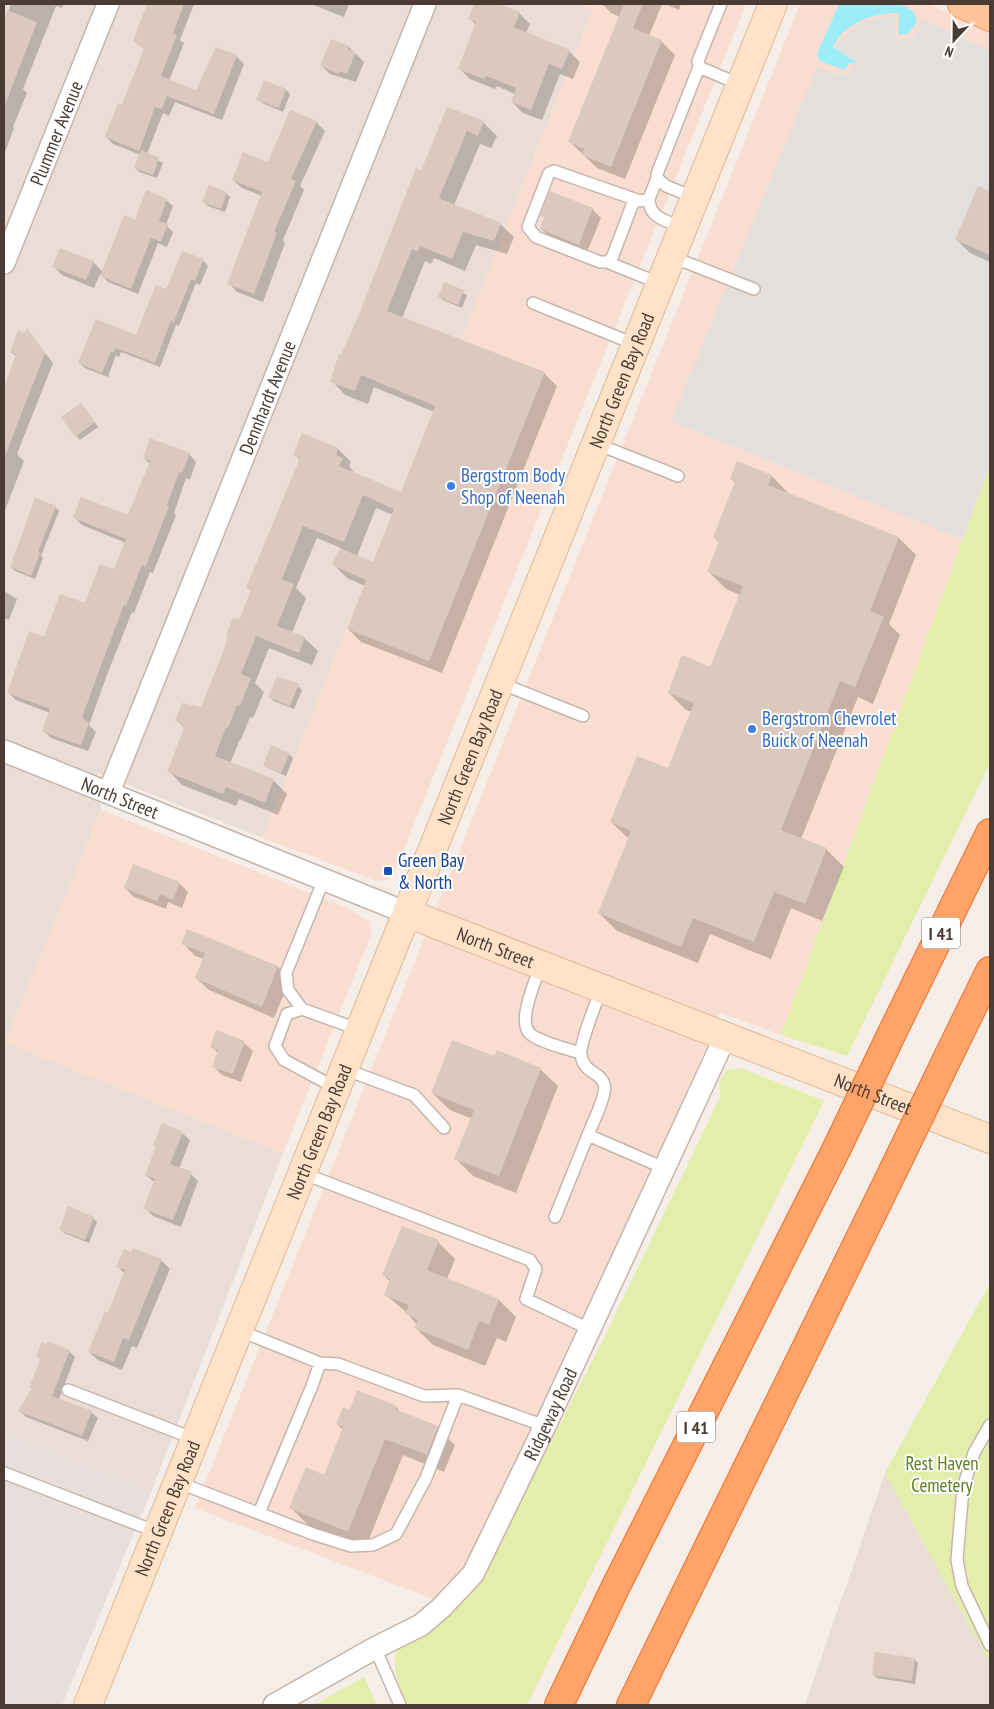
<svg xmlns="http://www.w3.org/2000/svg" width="994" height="1709" viewBox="0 0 994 1709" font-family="'PT Sans Narrow',sans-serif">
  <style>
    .residential { fill: #eaddd5 }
    .commercial { fill: #f9ddd0 }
    .industrial { fill: #e8dfdc }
    .green { fill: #e3eeab }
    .parking { fill: #e3dfdd }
    .water { fill: #9dedf9 }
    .shadow { fill: #0003; fill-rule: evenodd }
    .building { fill: #dbc8be }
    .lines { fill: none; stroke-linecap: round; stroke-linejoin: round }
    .lane-casing { stroke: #c5b5ab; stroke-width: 14 }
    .street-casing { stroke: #c5b5ab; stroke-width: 24 }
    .secondary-casing { stroke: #e1b896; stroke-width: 30 }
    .primary-casing { stroke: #f19959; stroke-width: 30 }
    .highway-casing { stroke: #ef6e27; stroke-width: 30 }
    .lane { stroke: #fff; stroke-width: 11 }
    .street { stroke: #fff; stroke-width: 21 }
    .secondary { stroke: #ffe2c8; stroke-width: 28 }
    .primary { stroke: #ffc497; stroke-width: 28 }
    .highway { stroke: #ffa369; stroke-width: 28 }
    .highway-bridge-casing { stroke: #ef6e27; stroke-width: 30; stroke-linecap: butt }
    .highway-bridge { stroke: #ffa369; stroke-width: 28 }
    .shop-dot { fill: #3f7fe0; stroke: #fff; stroke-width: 2 }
    .transit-dot { fill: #1a4fb4; stroke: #fff; stroke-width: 2 }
    .labels { text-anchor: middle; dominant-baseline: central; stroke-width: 4; stroke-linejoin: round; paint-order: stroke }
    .shield { fill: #fff; stroke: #807672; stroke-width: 1 }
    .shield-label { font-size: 18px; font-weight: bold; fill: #4a3c35 }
    .street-label { font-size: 19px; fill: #4a3c35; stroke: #fff }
    .shop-label { font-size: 19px; fill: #366cbe; stroke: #fff; text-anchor: start }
    .transit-label { font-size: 19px; fill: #164399; stroke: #fff; text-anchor: start }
    .park-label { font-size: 19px; fill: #5d7d20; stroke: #fff }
  </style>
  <rect width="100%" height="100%" fill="#f5ede7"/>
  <path class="residential" d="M4 4H580L593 9 263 838 98 773 101 810 5 1043 283 1153 151 1492 4 1435Z
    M885 1473 990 1663V1705H805Z"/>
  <path class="commercial" d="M580 4H746L393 876 386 880 376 881 263 838 593 9Z
    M800 4H929L990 32V466L781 1035 719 1012 699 1065 475 1547 459 1573 433 1599 195 1508Z
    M101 810 346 907 370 922 371 935 283 1153 5 1043Z"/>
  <path class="industrial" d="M4 1435 151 1492 62 1705H4Z"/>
  <path class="green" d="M990 466V763L847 1056 781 1035Z
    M741 1068 824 1101 527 1705H407C399 1684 389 1667 399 1645L501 1539 606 1334 720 1097 719 1082 727 1070Z
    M990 1283V1663L885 1473Z
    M364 1677 377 1705H314Z"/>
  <path class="parking" d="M896 16V40L913 37 922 19 990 51V466L962 539 671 421 817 67 839 75 848 74 856 62 835 48 843 38 858 25 874 18Z"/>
  <path class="water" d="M839 4H900L913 11 917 22 908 34 898 35 899 14 897 13C873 13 844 23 833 47L856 62 854 64 851 62 844 70 820 61 817 54Z"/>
  <path class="shadow" d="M11 4H64L62 8 56 6 23 89 27 93 13 127 14 128 4 155V23Z
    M156 4H194L180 40 184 43 169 81 197 92 236 56 244 64 222 120 175 102 169 116 163 113 147 154 163 163 157 178 139 172 135 168 141 155 113 144 106 137 122 106 145 50 134 41 148 24Z
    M311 4H349L344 17Z
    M475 4H496L519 13 530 24 526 33 569 51 580 62 573 79 560 74 542 120 523 113 512 102 515 94 497 86 495 89 470 79 459 68 476 25 469 18Z
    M602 4H662L649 36 661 41 675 55 625 179 597 168 570 142 620 17 611 13Z
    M665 4H681L679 10Z
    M349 47 364 62 356 82 330 74 322 66Z
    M264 82 286 90 290 94 283 112 262 103 258 99Z
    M448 108 483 122 497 136 491 148 480 144 454 205 500 224 514 237 507 254 476 245 465 271 434 258 431 264 425 261 402 318 544 373 557 386 442 673 361 642 348 629 365 586 347 578 334 565 341 548 317 538 296 588 306 598 292 633 304 638 318 651 312 665 269 648 255 683 264 692 253 718 250 717 241 740 240 739 230 764 273 780 287 794 278 815 239 799 236 806 182 785 169 771 185 729 177 720 201 709 252 592 248 588 300 460 295 455 338 449 351 462 349 466 355 474 402 494 434 412 374 387 368 404 345 395 332 381ZM376 508 393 515 374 563 357 556Z
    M316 122 325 131 300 186 304 190 283 240 285 243 263 302 237 292 229 283 262 196 242 188 233 180 269 164Z
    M979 188 990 193V262L970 253 957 240Z
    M226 193 230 197 225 212 208 206 204 202Z
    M166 200 173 206 166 225 173 232 167 247 158 243 138 294 108 282 100 274 94 288 62 275 54 267 93 262 103 272 135 221Z
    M592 209 601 218 587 252 550 237 541 229 545 218 542 215Z
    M203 260 208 266 200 285 196 283 179 326 176 325 160 367 121 352 119 357 116 355 108 377 85 368 79 363 137 337Z
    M444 283 467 295 462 308 443 300 439 296Z
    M27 330 53 363 17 454 24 461 4 513V389L17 357 11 352Z
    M85 408 98 427 80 440 76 436Z
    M189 454 196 462 190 480 186 478 174 513 176 515 153 573 150 572 134 613 132 612 107 675 89 725 96 732 88 751 51 738 43 730 50 713 16 700 9 693 45 638 86 605 115 571 126 543 82 525 74 517H129L150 464 144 458Z
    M772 476 789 494 899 538 916 555 889 624 900 635 873 704 858 697 801 839 826 849 844 867 822 921 791 908 771 959 710 934 698 963 617 931 599 913 629 839 611 822 668 770 692 712 686 710 669 693 711 668 740 595 726 589 708 571 720 543 714 538 736 483 731 479Z
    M55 507 59 511 41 556 43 558 35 579 15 571 11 567Z
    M4 591 17 599 9 620 4 618Z
    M298 686 302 690 294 709 274 701 270 697Z
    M289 754 293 758 286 776 264 766Z
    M179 883 188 892 182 908 168 902 166 909 134 897 125 888Z
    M183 943 278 967 290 979 274 1018 209 990 196 978 204 959 195 956Z
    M244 1043 253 1051 241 1082 222 1075 213 1066 218 1053 211 1046Z
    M495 1058 540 1069 558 1086 516 1193 473 1176 456 1159 472 1119 450 1110 432 1093Z
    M182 1133 190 1140 179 1169 191 1174 198 1181 181 1227 153 1216 145 1208 154 1182 146 1175 157 1147 154 1144Z
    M93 1218 97 1222 89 1243 64 1233 60 1229Z
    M438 1242 455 1259 447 1279 499 1300 516 1317 506 1342 497 1338 485 1366 433 1345 416 1328 417 1325 407 1313 385 1294 390 1282 384 1275Z
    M134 1250 161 1260 170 1269 137 1348 132 1346 122 1370 98 1360 89 1352 109 1314 125 1274 118 1267Z
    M69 1351 75 1357 59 1399 91 1412 98 1418 88 1441 26 1417 20 1411 33 1389 30 1387 41 1360 37 1356Z
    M396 1407 402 1413 437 1427 455 1445 444 1472 403 1455 365 1549 308 1525 291 1508 325 1476 343 1430 337 1424 350 1412Z
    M914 1659 918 1663 915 1684 877 1678 873 1674Z"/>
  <path class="building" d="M147 4H184L173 33 177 35 161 76 196 90 216 47 237 55 214 114 167 96 162 109 155 107 139 151 105 137 118 103 122 104 144 49 133 41Z
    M474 4H499L520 12 514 27 570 50 562 69 549 64 531 110 511 102 516 88 486 76 484 79 458 69 475 24V22L468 19Z
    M624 4H643L633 28 662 40 611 167 582 155 584 149 568 142Z
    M7 10 37 22 5 105 4 19Z
    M331 39 349 46 348 49 356 52 347 74 340 71 339 74 320 66Z
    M264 80 286 89 279 108 256 100Z
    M447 107 484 121 478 136 467 131 439 198 501 223 494 241 463 232 452 259 420 246 418 252 412 249 387 311 545 372 429 661 347 629 366 580 332 565 340 548 373 562 394 509 363 495 344 542 303 526 282 579 294 584 277 626 305 637 299 653 256 636 241 674 251 678 240 706 237 705 228 728 226 727 215 756 274 779 265 803 226 787 223 794 167 772 184 728 182 727 183 724 175 721 182 703 201 707 225 647 228 636 226 635 233 618 239 620 251 590 246 588 300 458 293 455 302 433 338 448 336 455 343 458 339 466 401 492 435 406 361 375 355 391 330 382 339 354 341 355 360 312 416 168 421 171Z
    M290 110 317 121 291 179 296 181 274 232 277 233 254 294 227 284 262 192 232 180 243 152 268 162Z
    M141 150 159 158 153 175 134 168Z
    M209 185 227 192 221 209 202 202Z
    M978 186 990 191V255L955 240Z
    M146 190 167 199 159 221 168 224 161 242 151 238 131 289 100 276 124 215 135 220Z
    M550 191 593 208 579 245 540 229 544 217 540 216Z
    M60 248 94 261 86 280 52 267Z
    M182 251 204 259 195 281 191 279 174 322 171 320 155 363 116 348 114 353 111 351 102 373 78 363 96 319 136 335 156 285 166 289Z
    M444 282 464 290 458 305 438 297Z
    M27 328 45 353 5 456 4 387 15 357 16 354 10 352 18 330 24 333Z
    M81 403 95 422 75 437 61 417Z
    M150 438 190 453 182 473 179 472 167 505 169 506 146 566 142 565 126 606 124 605 100 668 82 718 89 723 81 745 73 743 42 731 50 709 7 693 29 631 44 637 60 594 85 603 100 564 114 569 126 539 73 518 81 497 128 515 150 461 143 458Z
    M737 461 772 475 768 485 899 537 870 611 884 617 855 687 840 681 781 830 827 848 805 904 774 892 754 942 693 918 681 947 598 913 631 831 610 822 637 756 668 768 694 703 668 693 682 655 710 667 743 586 707 572 719 541 713 538 735 481 730 479Z
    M35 498 56 506 38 552 40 553 31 576 10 567Z
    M277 676 299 684 290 706 268 697Z
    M271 745 290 753 281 773 263 766Z
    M133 864 180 882 173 900 160 894 157 901 124 888Z
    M187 929 278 966 262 1007 195 978 205 953 181 944Z
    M216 1030 245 1041 233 1074 212 1067 218 1050 210 1047Z
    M452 1040 494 1056 497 1050 541 1068 499 1176 454 1159 474 1110 431 1093Z
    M162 1123 183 1132 170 1164 192 1172 173 1220 143 1209 155 1179 145 1175 156 1146 153 1145Z
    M68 1206 94 1217 85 1240 59 1230Z
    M402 1226 439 1240 427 1270 499 1299 489 1325 479 1321 468 1350 414 1328 418 1320 405 1314 409 1305 384 1295 390 1279 382 1275Z
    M133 1248 162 1259 129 1340 123 1338 114 1362 88 1352 105 1311 108 1313 125 1270 116 1267 124 1249 131 1252Z
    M48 1341 70 1350 52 1396 92 1411 82 1436 18 1411 32 1388 29 1387 41 1358 36 1356 42 1342 47 1344Z
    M357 1390 397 1406 395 1409 438 1426 427 1455 385 1439 348 1532 289 1508 306 1467 324 1475 343 1427 336 1424 343 1407 350 1410Z
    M875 1652 915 1658 912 1681 872 1675Z"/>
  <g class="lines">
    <g class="lane-casing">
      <path id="lane" d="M721 4 698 61 699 67 741 85
        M696 198 666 186 657 178V174L699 67
        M649 199C649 219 668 221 684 228
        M634 200 612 258 607 262H600L536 237 528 227 549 173 554 171 640 201 649 199 657 178
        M672 257 754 289
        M607 262 661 284
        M533 303 637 345
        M597 444 678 476
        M500 683 583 716
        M541 964C536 981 514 1025 533 1036 546 1044 565 1048 580 1053
        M601 989C597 1001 579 1045 581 1055 584 1074 600 1071 604 1084 608 1093 592 1124 588 1135L664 1168
        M302 1009 288 990 286 973 324 879
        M344 1069 414 1095 444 1128
        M336 1088 284 1060 275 1046 287 1014 302 1009 360 1030
        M302 1173 530 1260 536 1269 526 1299 589 1329
        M555 1217 588 1135
        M238 1330 320 1363 338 1364 424 1396 458 1395 545 1426
        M68 1390 195 1439
        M990 1425 974 1453 963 1488 957 1560 962 1586 990 1645
        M4 1473 157 1532
        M177 1482 313 1534 351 1546 373 1545 396 1534 426 1478 458 1395
        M259 1513 312 1386 320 1363
        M375 1648 400 1705"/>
    </g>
    <g class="street-casing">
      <g id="street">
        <path id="s1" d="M4 263 108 4"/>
        <path id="s2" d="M4 751 407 913"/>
        <path id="s3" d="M109 792 425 4"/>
        <path id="s4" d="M274 1705 375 1648 421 1625 441 1608 473 1574 545 1426 726 1035"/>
      </g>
    </g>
    <g class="secondary-casing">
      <g id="secondary">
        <path id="s5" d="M407 913 990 1139"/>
        <path id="s6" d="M88 1705 773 4"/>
      </g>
    </g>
    <g class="primary-casing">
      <path id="primary" d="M962 4 990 17"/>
    </g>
    <g class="highway-casing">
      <path id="highway" d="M892 1033 990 833
        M949 1055 990 971
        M559 1705 616 1586 836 1150
        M631 1705 892 1173"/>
    </g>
    <use href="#lane" class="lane"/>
    <use href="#street" class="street"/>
    <use href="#secondary" class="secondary"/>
    <use href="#primary" class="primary"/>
    <use href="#highway" class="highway"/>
    <g class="highway-bridge-casing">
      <path id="highway-bridge" d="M836 1150 892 1033
        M892 1173 949 1055"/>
    </g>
    <use href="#highway-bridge" class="highway-bridge"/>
  </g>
  <g class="shop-dot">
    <circle cx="451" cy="486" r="5"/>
    <circle cx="752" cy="729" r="5"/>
  </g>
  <rect class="transit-dot" x="383" y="866" width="10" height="10" rx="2.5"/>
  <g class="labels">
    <g class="shield">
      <rect x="922" y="917.5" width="38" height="31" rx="4"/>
      <rect x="677" y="1411.5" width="38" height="31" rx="4"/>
    </g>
    <g class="shield-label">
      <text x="941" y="933">I 41</text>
      <text x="696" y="1427">I 41</text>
    </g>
    <g class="street-label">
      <text stroke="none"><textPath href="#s1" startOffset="140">Plummer Avenue</textPath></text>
      <text stroke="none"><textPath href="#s6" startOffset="1428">North Green Bay Road</textPath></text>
      <text stroke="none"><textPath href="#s3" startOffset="425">Dennhardt Avenue</textPath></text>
      <text stroke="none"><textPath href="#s6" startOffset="1022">North Green Bay Road</textPath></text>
      <text stroke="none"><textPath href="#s2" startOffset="125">North Street</textPath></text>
      <text stroke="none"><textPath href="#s5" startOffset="95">North Street</textPath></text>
      <text stroke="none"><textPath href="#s5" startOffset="500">North Street</textPath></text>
      <text stroke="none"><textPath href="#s6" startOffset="618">North Green Bay Road</textPath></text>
      <text stroke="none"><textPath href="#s4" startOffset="418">Ridgeway Road</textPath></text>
      <text stroke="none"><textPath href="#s6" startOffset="212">North Green Bay Road</textPath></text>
    </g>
    <g class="shop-label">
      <text x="461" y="475">Bergstrom Body<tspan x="461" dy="22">Shop of Neenah</tspan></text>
      <text x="762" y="718">Bergstrom Chevrolet<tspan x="762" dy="22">Buick of Neenah</tspan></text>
    </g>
    <g class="transit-label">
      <text x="398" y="860">Green Bay<tspan x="398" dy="22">&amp; North</tspan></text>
    </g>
    <g class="park-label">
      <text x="942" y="1463">Rest Haven<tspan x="942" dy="22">Cemetery</tspan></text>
    </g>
  </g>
  <rect width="994" height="1709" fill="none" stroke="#4a3c35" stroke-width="10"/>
  <g transform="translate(954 40) rotate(202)" stroke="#ffffff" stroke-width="4" paint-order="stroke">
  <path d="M0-4L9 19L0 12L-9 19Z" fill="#4a3c35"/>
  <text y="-8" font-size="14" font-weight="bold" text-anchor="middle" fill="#4a3c35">N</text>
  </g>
</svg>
